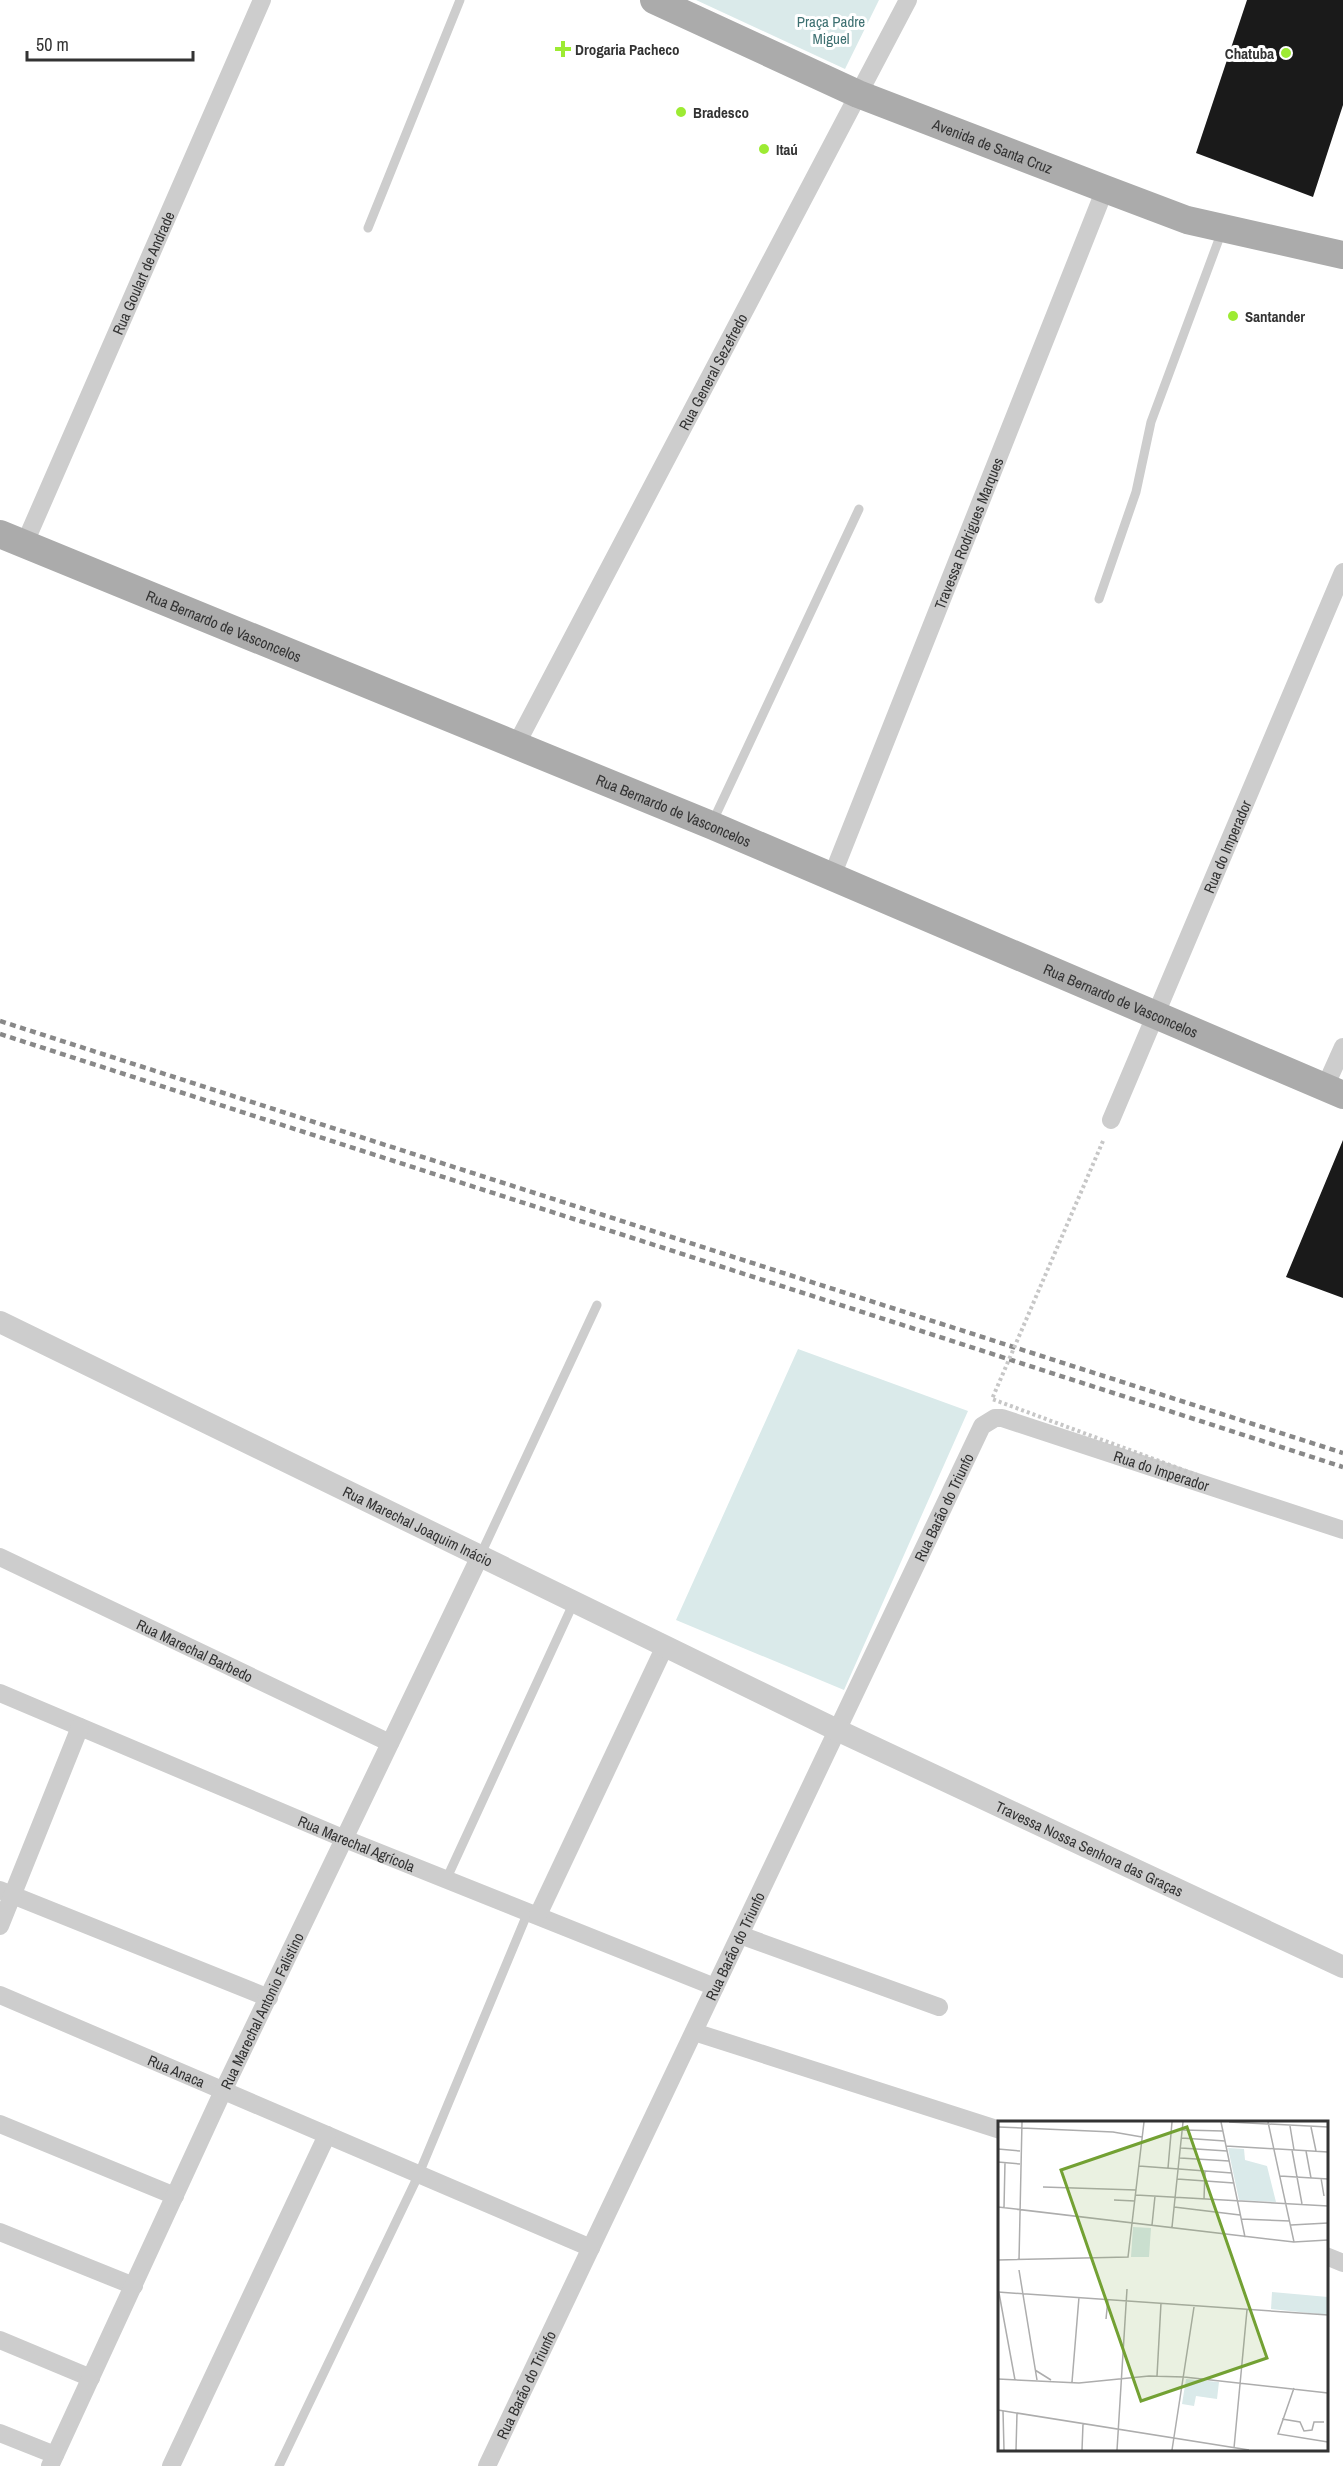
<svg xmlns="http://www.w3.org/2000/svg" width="1343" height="2466" viewBox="0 0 1343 2466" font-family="'Archivo Narrow',sans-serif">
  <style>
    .green { fill: #daeaea }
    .building { fill: #1a1a1a }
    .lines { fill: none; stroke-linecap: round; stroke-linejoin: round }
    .service { stroke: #cdcdcd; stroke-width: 9 }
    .minor { stroke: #cdcdcd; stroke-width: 18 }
    .tertiary { stroke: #cdcdcd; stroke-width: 22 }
    .primary { stroke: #ababab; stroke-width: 28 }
    .rail { stroke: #888; stroke-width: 4.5; stroke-dasharray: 6 4.5; stroke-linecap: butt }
    .path-bridge { stroke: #c7c7c7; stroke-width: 4; stroke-dasharray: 3 3; stroke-linecap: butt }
    .poi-dot { fill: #9deb33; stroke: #fff; stroke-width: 2 }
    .labels { text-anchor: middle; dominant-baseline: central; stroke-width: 6; stroke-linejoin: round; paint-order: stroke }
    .park-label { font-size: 15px; fill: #3d7071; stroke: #fff }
    .poi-label { font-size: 15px; font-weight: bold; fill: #333; stroke: #fff; text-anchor: start }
    .street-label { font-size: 15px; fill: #333; stroke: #fff }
    .inset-road { fill: none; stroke: #adadad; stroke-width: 1.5 }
    .view { fill: #73a133; fill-opacity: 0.15; stroke: #73a133; stroke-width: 3 }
    .inset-edge { fill: none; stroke: #333; stroke-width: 3 }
  </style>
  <rect width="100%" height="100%" fill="#fff"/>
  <path class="green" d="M696 0H879L845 69Z
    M798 1349 968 1411 844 1690 676 1620Z"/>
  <path class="building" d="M1247 0H1343V105L1313 197 1196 153Z
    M1343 1140V1298L1286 1277Z"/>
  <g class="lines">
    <path class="service" d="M368 228 460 0
      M1099 599 1136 492 1151 422 1222 231
      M712 823 859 509
      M480 1556 597 1305
      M446 1880 574 1602
      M279 2466 418 2176 528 1912"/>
    <g class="minor">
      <path id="s1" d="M24 545 262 0"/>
      <path id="s2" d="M516 745 908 0"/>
      <path id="s3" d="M832 876 1105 189"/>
      <path d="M1325 1087 1343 1047"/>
      <path id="s4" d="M1111 1120 1343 572"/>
      <path id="s5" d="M0 1557 390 1743"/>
      <path id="s6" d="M0 1693 345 1839 715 1987"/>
      <path d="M0 1890 269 1998"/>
      <path d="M538 1915 665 1646"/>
      <path d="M0 1926 80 1727"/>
      <path d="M740 1935 939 2007"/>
      <path id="s7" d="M0 1995 591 2248"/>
      <path d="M694 2032 1000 2130"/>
      <path d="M0 2124 175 2196"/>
      <path d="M0 2232 134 2286"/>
      <path d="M1326 2256 1343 2263"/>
      <path d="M0 2340 91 2378"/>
      <path d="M0 2433 55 2455"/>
      <path id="s8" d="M50 2466 223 2091 480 1556"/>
      <path d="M171 2466 327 2135"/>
      <path id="s9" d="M487 2466 982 1426 995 1418H1002L1343 1530"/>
    </g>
    <path class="tertiary" id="s10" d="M0 1322 837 1730 1343 1967"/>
    <g class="primary">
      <path id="s11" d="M654 0 858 94 1105 189 1187 220 1343 255"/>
      <path id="s12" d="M0 534 711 825 1343 1095"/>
    </g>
    <path class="rail" d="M0 1021 1343 1453
      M0 1034 1343 1467"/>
    <path class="path-bridge" d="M1103 1141 992 1399 1197 1475"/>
  </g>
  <g class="poi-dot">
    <path d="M560 40h6v6h6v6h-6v6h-6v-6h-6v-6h6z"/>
    <circle cx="1286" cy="53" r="6"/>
    <circle cx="681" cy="112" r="6"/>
    <circle cx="764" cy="149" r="6"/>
    <circle cx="1233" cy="316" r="6"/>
  </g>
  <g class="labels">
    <g class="park-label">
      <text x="831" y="21">Praça Padre<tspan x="831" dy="17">Miguel</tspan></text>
    </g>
    <g class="poi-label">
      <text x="575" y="49">Drogaria Pacheco</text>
      <text x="1274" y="53" text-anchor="end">Chatuba</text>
      <text x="693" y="112">Bradesco</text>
      <text x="776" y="149">Itaú</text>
      <text x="1245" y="316">Santander</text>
    </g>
    <g class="street-label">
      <text stroke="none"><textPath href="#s11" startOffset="369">Avenida de Santa Cruz</textPath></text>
      <text stroke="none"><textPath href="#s1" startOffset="297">Rua Goulart de Andrade</textPath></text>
      <text stroke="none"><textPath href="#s2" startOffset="422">Rua General Sezefredo</textPath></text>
      <text stroke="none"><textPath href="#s3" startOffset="369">Travessa Rodrigues Marques</textPath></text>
      <text stroke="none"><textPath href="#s12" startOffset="242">Rua Bernardo de Vasconcelos</textPath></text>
      <text stroke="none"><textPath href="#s12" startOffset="728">Rua Bernardo de Vasconcelos</textPath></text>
      <text stroke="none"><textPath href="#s4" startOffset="297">Rua do Imperador</textPath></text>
      <text stroke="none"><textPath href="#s12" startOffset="1214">Rua Bernardo de Vasconcelos</textPath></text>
      <text stroke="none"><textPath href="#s9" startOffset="1342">Rua do Imperador</textPath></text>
      <text stroke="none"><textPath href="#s9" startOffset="1062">Rua Barão do Triunfo</textPath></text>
      <text stroke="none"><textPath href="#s10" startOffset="465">Rua Marechal Joaquim Inácio</textPath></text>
      <text stroke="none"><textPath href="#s5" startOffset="216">Rua Marechal Barbedo</textPath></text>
      <text stroke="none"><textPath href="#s6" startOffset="387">Rua Marechal Agrícola</textPath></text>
      <text stroke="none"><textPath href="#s10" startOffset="1210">Travessa Nossa Senhora das Graças</textPath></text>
      <text stroke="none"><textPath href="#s9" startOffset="576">Rua Barão do Triunfo</textPath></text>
      <text stroke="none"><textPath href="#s8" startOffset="502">Rua Marechal Antonio Falistino</textPath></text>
      <text stroke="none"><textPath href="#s7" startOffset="192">Rua Anaca</textPath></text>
      <text stroke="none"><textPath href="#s9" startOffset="90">Rua Barão do Triunfo</textPath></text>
    </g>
  </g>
  <g transform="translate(998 2121)">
    <rect width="330" height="330" fill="#fff"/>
    <path d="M230 27 246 28 247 39 269 45 278 81 241 79ZM135 106 153 107 151 136H133ZM274 171 330 176V194L273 188ZM188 258 221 261 219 278 198 275 196 285 184 283Z" fill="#daeaea"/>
    <path class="inset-road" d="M223 1 247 116M231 1 330 6M270 1 296 121 330 119M292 5 296 29M0 6 115 11 144 16M313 6 318 30M185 9 225 10M184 17 227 20M228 25 330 31M183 27 229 30M0 28 22 30M294 29 304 83M308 30 313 57M182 37 231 40M0 41 22 43M141 45 234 52M170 47 174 1M282 55 330 58M323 57 326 75M179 58 236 62M45 66 138 69M138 74 330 85M206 78 207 50M116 79 137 80M0 86 296 121M176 86 242 94M6 87 7 41M243 98 292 100M154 104 157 75M293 104 330 102M174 106 185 1M0 139 130 136 146 1M21 139 24 1M21 149 39 259M0 171 330 194M1 172 17 259M108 198 110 178M37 249 53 259M159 255 163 182M0 258 81 262 151 255 186 256 330 272M74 261 81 176M296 267 280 313 330 321M0 289 251 329M5 290 6 329M284 298 302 301 306 310 314 309 316 301H326M236 327 249 189M18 329 19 292M84 329 85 303M119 329 129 168M174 329 196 186"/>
    <path class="view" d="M189 6 269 237 143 280 63 49Z"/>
    <rect width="330" height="330" class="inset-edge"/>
  </g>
  <path d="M27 51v9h166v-9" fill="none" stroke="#333333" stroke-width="3"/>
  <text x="36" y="51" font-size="18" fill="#333333" stroke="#ffffff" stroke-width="4.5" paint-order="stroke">50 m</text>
</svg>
